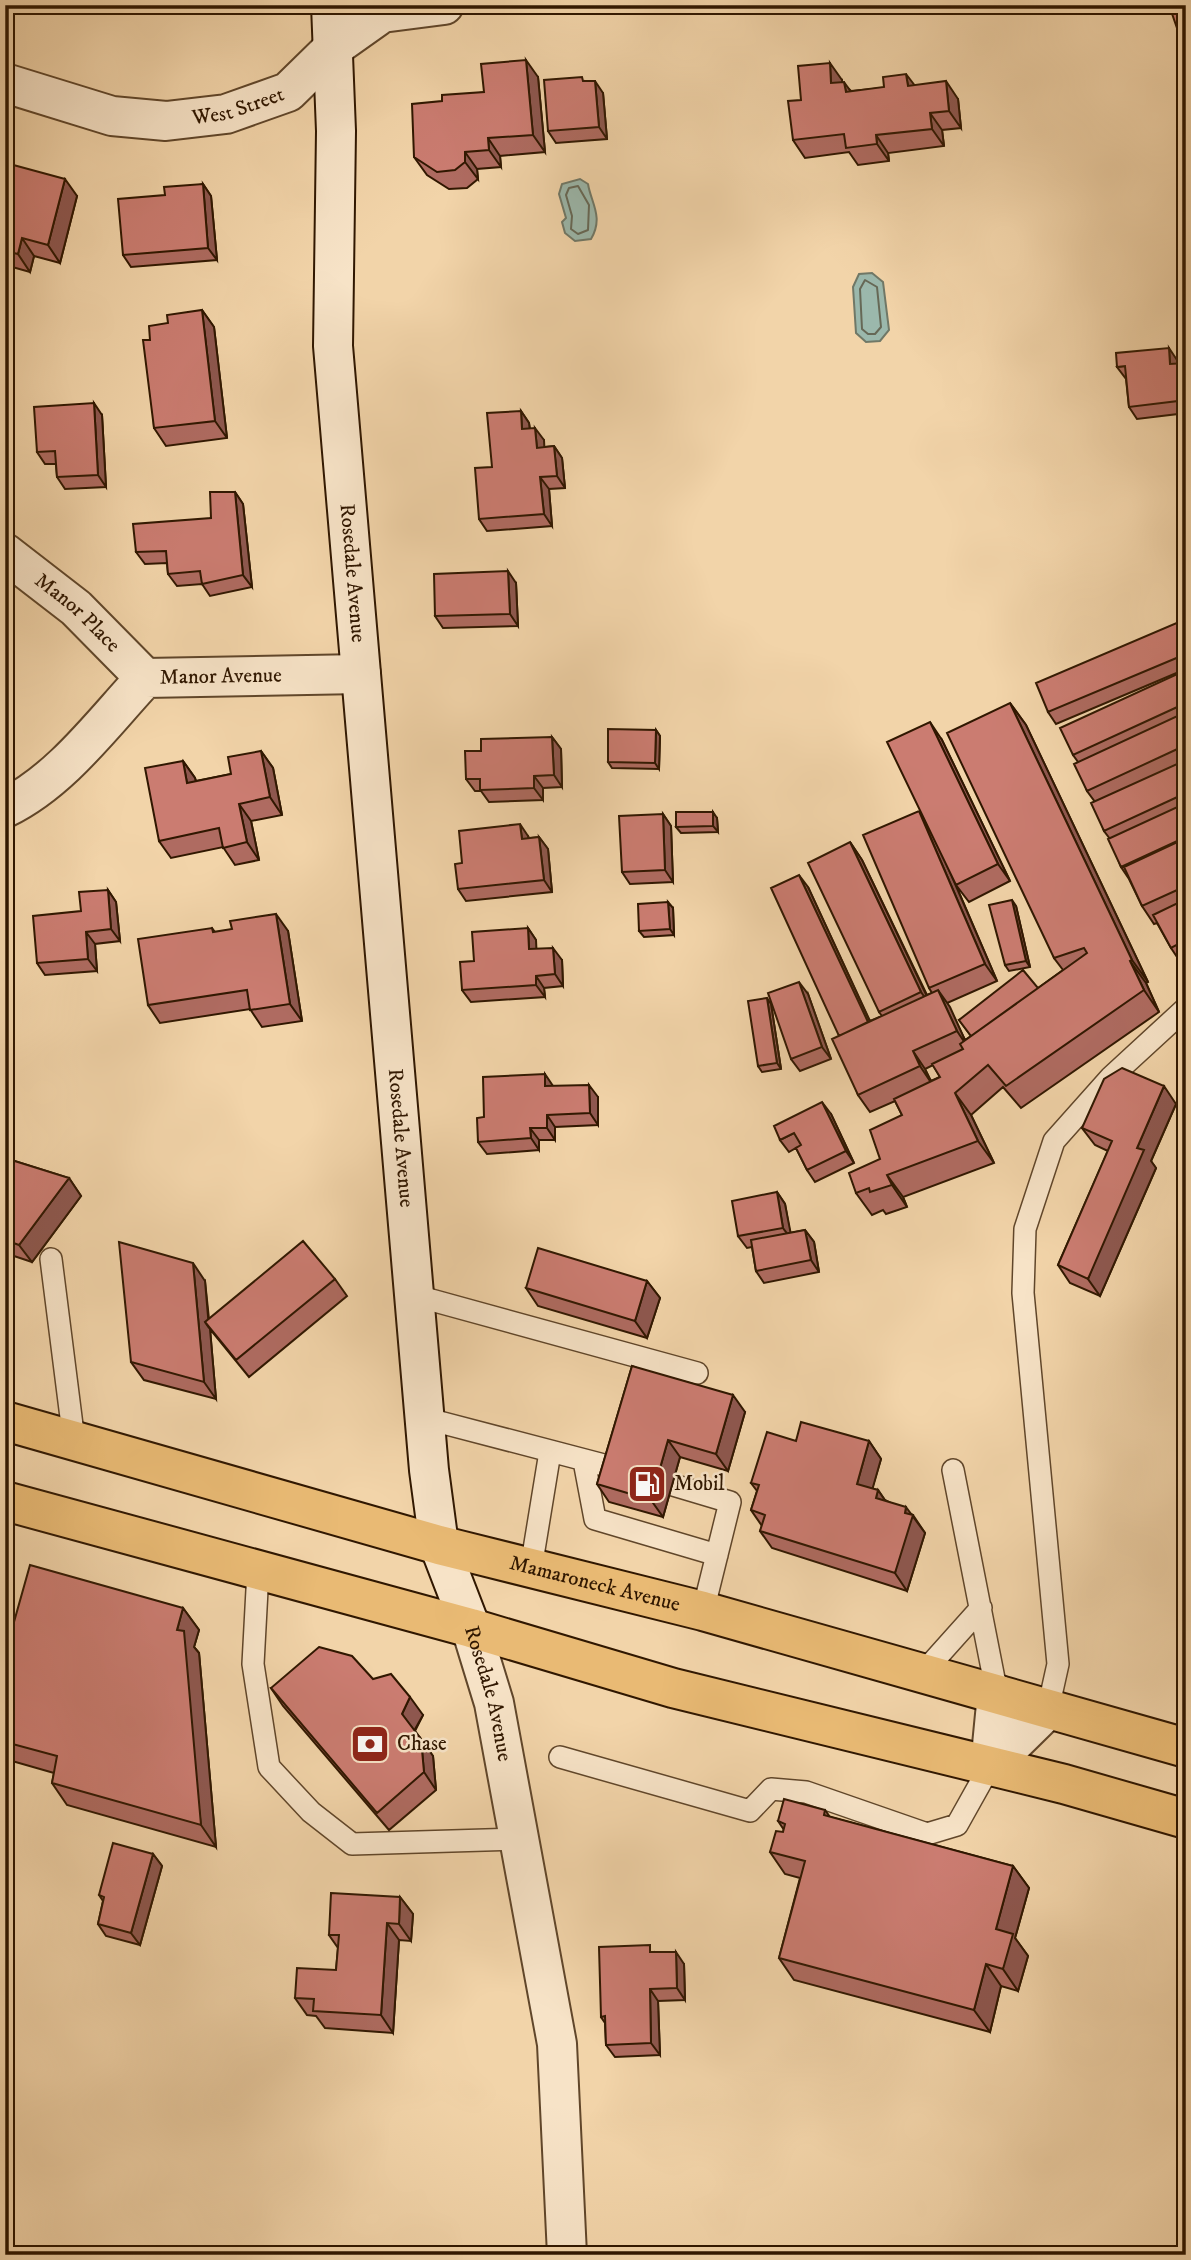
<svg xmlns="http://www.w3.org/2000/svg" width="1191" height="2260" viewBox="0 0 1191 2260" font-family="'IM FELL DW Pica',serif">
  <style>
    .water { fill: #9bb8ac; stroke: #707867; stroke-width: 2 }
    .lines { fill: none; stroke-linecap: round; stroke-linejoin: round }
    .shore { stroke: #666856; stroke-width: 2 }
    .lane-casing { stroke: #60462a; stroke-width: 24 }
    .street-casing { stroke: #60462a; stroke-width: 42 }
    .secondary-casing { stroke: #301700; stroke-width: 42 }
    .primary-casing { stroke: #301700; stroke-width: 42 }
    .lane { stroke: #f7e3c7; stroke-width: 21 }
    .street { stroke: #f7e3c7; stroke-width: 38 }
    .secondary { stroke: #f7e3c7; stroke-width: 38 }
    .primary { stroke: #e9ba74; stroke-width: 38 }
    .wall { fill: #af6b61; stroke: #301700; stroke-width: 2; fill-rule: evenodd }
    .shaded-wall { fill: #8e574f; stroke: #301700; stroke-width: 2 }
    .building { fill: #cb7c71; stroke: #301700; stroke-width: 2 }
    .labels { text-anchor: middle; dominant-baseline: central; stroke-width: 5; stroke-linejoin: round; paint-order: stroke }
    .street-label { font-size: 21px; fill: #301700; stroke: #f7e3c7 }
    .poi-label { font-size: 21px; fill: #301700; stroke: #f7e3c7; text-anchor: start }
  </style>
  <rect width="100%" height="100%" fill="#f2d4a9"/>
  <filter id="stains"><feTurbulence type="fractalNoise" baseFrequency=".00286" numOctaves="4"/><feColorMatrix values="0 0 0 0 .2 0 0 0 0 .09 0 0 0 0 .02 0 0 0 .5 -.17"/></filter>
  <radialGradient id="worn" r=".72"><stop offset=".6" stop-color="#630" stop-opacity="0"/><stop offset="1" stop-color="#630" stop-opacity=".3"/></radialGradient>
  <path class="water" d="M580 179 588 184C591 203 604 217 591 239L575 241 565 233 562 222 566 218 559 194 562 184Z
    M872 273 883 282 889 330 880 341 866 342 856 333 853 287 859 274Z"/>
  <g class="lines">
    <path class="shore" d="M578 186 589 205 588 230 578 234 571 229 572 216 566 195 569 188Z
      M865 280 877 287 881 327 875 334H868L862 329 860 289Z"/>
    <g class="lane-casing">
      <path id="lane" d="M51 1259 74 1441
        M413 1295 697 1373
        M424 1418 619 1469
        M584 1461 595 1519 717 1555
        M953 1470 997 1694
        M673 1485 730 1502 703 1611
        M531 1568 550 1452
        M258 1571 253 1664 269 1767 311 1812 352 1844 519 1839
        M921 1675 981 1608
        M1048 1709 1058 1664 1023 1293 1025 1229 1054 1141 1111 1077 1186 1008
        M560 1757 750 1811 771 1789 806 1792 927 1834 957 1825 990 1766"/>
    </g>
    <g class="street-casing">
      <g id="street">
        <path id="s1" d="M5 83 112 116 166 121 226 114 288 92 334 47 382 13 444 5"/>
        <path id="s2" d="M5 553 76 608 145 678"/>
        <path id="s3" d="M5 808C61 781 103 723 145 678L361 674"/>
        <path id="s4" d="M471 1628 494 1703 557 2044 567 2255"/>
        <path d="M990 1766 1048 1709"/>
        <path d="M990 1766 997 1694"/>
      </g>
    </g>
    <g class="secondary-casing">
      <g id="secondary">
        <path id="s5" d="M331 5 336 131 333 346 429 1470 439 1545 471 1628"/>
      </g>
    </g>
    <g class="primary-casing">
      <g id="primary">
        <path id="s6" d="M5 1421 439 1545 703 1611 1186 1748"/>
        <path d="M5 1501 471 1628 673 1688 1064 1784 1186 1819"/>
      </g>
    </g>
    <use href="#lane" class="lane"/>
    <use href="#street" class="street"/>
    <use href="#secondary" class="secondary"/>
    <use href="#primary" class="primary"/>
  </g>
  <path class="wall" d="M538 77 545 152 500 156 501 167 477 169 478 179 467 188 449 189 427 175 414 157 442 101 484 92Z
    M842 80V82L851 91 914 85 958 99 961 128 942 130 944 146 888 153 889 161 858 165 849 152 805 158 793 140 801 100Z
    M585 81 603 93 607 139 556 143 548 131Z
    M6 163 77 196 60 263 34 256 30 272 5 265Z
    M203 184 211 196 217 260 131 267 123 255 165 195Z
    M202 310 214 327 227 438 166 446 154 428 150 340Z
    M1177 360 1178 363H1186V413L1137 419 1129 407 1126 379 1117 367Z
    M521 411 529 423 530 429 544 440V447L554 446 562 458 565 488 549 489 552 526 487 531 479 519 492 467Z
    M102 415 106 487 65 489 57 477 56 464H45L37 452Z
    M235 492 243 504 252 587 210 596 202 584 177 586 168 574 167 563 145 564 136 552 211 518Z
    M516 583 518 626 443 628 435 616Z
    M1186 619V669L1056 724 1048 712Z
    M1186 670V957L1179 960 1171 948 1157 923 1154 924 1142 906 1129 879 1121 867 1110 839 1104 831 1095 802 1087 791 1078 762 1073 755Z
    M1010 703 1026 725 1148 982 1146 983 1159 1012 1021 1108 1003 1087 971 1115 994 1163 903 1197 907 1207 886 1214 883 1210 872 1215 856 1193 880 1159 902 1115 895 1101 870 1112 858 1095 839 1036 808 887 870 1021 882 1016 879 1012 850 842 862 860 927 995 932 993 929 988 925 820 942 740 1010 881 969 902 956 885 946 862 997 981 947 1003 965 1040 971 1036 959 1020 1038 988 1063 970 1054 958ZM933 1065 940 1077 931 1081 925 1069Z
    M656 730 660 736 659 769 612 768 608 762Z
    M552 737 561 749 562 787 543 788V800L489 802 481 791H475L466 779 481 751Z
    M261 751 273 768 282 815 251 821 259 860 235 865 223 847 171 858 159 841 183 761 195 778 196 781 231 774Z
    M663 814 671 826 673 882 630 884 622 872Z
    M717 818 718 832 681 833 676 827Z
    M528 836 529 838 539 837 548 849 552 892 466 901 458 889 462 863Z
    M108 890 116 902 120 941 95 944 97 971 45 975 37 963 81 911Z
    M1016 906 1030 967 1009 971 1005 965Z
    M673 908 674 935 644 937 639 931Z
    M212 928 215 932 288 931 302 1021 262 1027 250 1009 160 1023 148 1005Z
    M528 928 536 940V949L562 960 563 986 544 988 545 997 471 1002 462 990 474 961Z
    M808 994 831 1059 800 1071 791 1059Z
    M771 1004 781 1069 762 1072 758 1066Z
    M553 1086 598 1097V1125L555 1127V1140H539V1150L487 1154 478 1142 484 1117Z
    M1176 1104 1151 1161 1156 1168 1100 1296 1070 1283 1058 1265 1108 1151 1095 1145 1082 1128Z
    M831 1114 854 1163 815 1182 807 1170 796 1148 789 1152 780 1140Z
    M5 1158 69 1178 81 1196 32 1262 11 1255 5 1272Z
    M777 1192 785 1204 790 1233 805 1230 814 1242 819 1272 764 1283 756 1271 752 1247 747 1248 738 1236Z
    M335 1279 347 1296 249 1377 210 1329 216 1399 144 1380 131 1362 205 1281 209 1319Z
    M647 1281 660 1298 647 1338 538 1306 526 1288Z
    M632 1366 745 1412 728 1471 680 1457 663 1517 609 1502 597 1484Z
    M869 1441 881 1459 872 1489 878 1490 885 1500 913 1515 925 1533 907 1591 772 1548 760 1531 762 1526 751 1510 757 1491 751 1483Z
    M183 1608 199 1630 194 1647 199 1653 216 1847 67 1805 52 1783 54 1773 5 1759V1654Z
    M373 1679 423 1715 415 1731 433 1756 436 1790 389 1830 283 1706 271 1688Z
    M825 1810 830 1817 1013 1866 1029 1888 1015 1938 1028 1956 1018 1991 1001 1986 990 2032 794 1980 779 1958 800 1878 785 1874 770 1852 784 1830 778 1821Z
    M153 1854 162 1866 140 1945 106 1936 98 1924 103 1901 99 1895Z
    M400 1897 413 1914 411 1941 399 1940 393 2033 325 2028 316 2016 307 2015 295 1998 336 1970 338 1948 329 1935Z
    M655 1952 684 1964 685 2000 658 2001 660 2055 615 2057 606 2045 605 2023 601 2017Z"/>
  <path class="shaded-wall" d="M526 60 538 77 545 152 533 135Z
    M830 63 842 80 844 101 831 83Z
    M906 74 919 91 908 86Z
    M595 81 603 93 607 139 599 127Z
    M946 81 958 99 961 128 949 111Z
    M844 82 856 99 846 92Z
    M930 113 942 130 944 146 932 129Z
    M876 135 888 153 889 161 877 144Z
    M488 138 500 156 501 167 489 150Z
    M465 152 477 169 478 179 465 162Z
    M65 179 77 196 60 263 48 245Z
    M203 184 211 196 217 260 208 248Z
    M22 238 34 256 30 272 18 254Z
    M202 310 214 327 227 438 215 421Z
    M1169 348 1177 360 1179 376 1170 364Z
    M5 365 9 418 5 413Z
    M94 403 102 415 106 487 98 475Z
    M521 411 529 423 531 441 522 429Z
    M535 428 544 440 545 460 537 448Z
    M554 446 562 458 565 488 557 476Z
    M540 477 549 489 552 526 544 514Z
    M235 492 243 504 252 587 243 575Z
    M508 571 516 583 518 626 510 614Z
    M1010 703 1026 725 1148 982 1132 960Z
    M930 722 942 740 1010 881 998 864Z
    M656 730 660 736 659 769 655 763Z
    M552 737 561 749 562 787 554 775Z
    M261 751 273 768 282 815 270 797Z
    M183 761 195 778 200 800 187 783Z
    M534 776 543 788V800L534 788Z
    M239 804 251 821 259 860 247 842Z
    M919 811 931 828 997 981 985 964Z
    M713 812 717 818 718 832 713 826Z
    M663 814 671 826 673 882 665 870Z
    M520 824 528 836 530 851 522 839Z
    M539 837 548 849 552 892 544 880Z
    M850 842 862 860 933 1009 921 992Z
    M799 875 808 887 876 1035 868 1023Z
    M108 890 116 902 120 941 111 929Z
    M1012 900 1016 906 1030 967 1026 961Z
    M668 902 673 908 674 935 670 929Z
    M276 914 288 931 302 1021 290 1004Z
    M528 928 536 940 537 961 529 949Z
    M86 932 95 944 97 971 88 959Z
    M553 948 562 960 563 986 555 974Z
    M1130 961 1146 983 1159 1012 1144 990Z
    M536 976 544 988 545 997 536 985Z
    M799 982 808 994 831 1059 822 1047Z
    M938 990 950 1007 969 1049 957 1031Z
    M767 998 771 1004 781 1069 777 1063Z
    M913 1051 925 1069 932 1084 920 1066Z
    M545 1074 553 1086H545Z
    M589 1085 598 1097V1125L590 1113Z
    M1164 1086 1176 1104 1151 1161 1156 1168 1100 1296 1088 1279 1137 1148Z
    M955 1093 971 1115 994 1163 978 1141Z
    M822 1102 831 1114 854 1163 846 1151Z
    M547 1115 555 1127V1140L547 1128Z
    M530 1128 539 1140V1150L531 1138Z
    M887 1175 903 1197 907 1207 892 1185Z
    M69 1178 81 1196 32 1262 19 1245Z
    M777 1192 785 1204 792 1240 783 1228Z
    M805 1230 814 1242 819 1272 811 1260Z
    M5 1248 11 1255 5 1272Z
    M193 1263 205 1281 209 1328 205 1322 210 1329 216 1399 204 1382Z
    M647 1281 660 1298 647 1338 635 1321Z
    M733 1395 745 1412 728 1471 716 1454Z
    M668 1440 680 1457 663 1517 651 1500Z
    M869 1441 881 1459 869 1501 857 1484Z
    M878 1490 890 1508 876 1498Z
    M906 1507 925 1533 907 1591 895 1573Z
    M183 1608 199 1630 194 1647 199 1653 216 1847 201 1825 177 1630Z
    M410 1697 423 1715 414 1731 402 1714Z
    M421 1739 433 1756 436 1790 424 1772Z
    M153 1854 162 1866 140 1945 131 1933Z
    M1013 1866 1029 1888 1015 1938 1028 1956 1018 1991 1003 1969 996 1929Z
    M400 1897 413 1914 411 1941 399 1924Z
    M387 1923 399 1940 393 2033 381 2015Z
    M676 1952 684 1964 685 2000 677 1988Z
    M986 1964 1001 1986 990 2032 974 2010Z
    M650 1989 658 2001 660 2055 651 2043Z"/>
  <path class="building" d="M1169 5H1186V54Z
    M526 60 533 135 488 138 489 150 465 152V162L455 170 437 172 414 157 412 104 442 101V95L484 92 481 64Z
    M830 63 831 83 844 82 846 92 884 87 883 77 906 74 908 86 946 81 949 111 930 113 932 129 876 135 877 144 846 148 844 134 793 140 788 101 801 100 798 66Z
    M582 77 583 81H595L599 127 548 131 544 80Z
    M6 163 65 179 48 245 22 238 18 254 5 251Z
    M203 184 208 248 123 255 118 199 165 195 164 187Z
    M202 310 215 421 154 428 143 340H150L149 326 168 323 167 315Z
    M1169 348 1170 364 1186 363V400L1129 407 1125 366 1117 367 1116 353Z
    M94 403 98 475 57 477 55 451 37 452 34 407Z
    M521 411 522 429 535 428 537 448 554 446 557 476 540 477 544 514 479 519 475 468 492 467 487 413Z
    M210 492H235L243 575 202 584 200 571 168 574 166 551 136 552 133 524 211 518Z
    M508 571 510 614 435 616 434 574Z
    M1186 619V654L1048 712 1036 683Z
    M1186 670V703L1073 755 1060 728Z
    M1010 703 1132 960 1130 961 1144 990 1006 1086 988 1065 955 1093 978 1141 887 1175 892 1185 870 1192 869 1188 856 1193 849 1173 880 1159 870 1130 902 1115 894 1099 940 1077 932 1064 963 1049 960 1044 1087 953 1084 948 1054 958 947 733Z
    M1186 712V745L1087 791 1074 764Z
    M930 722 998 864 956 885 887 742Z
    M608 729 656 730 655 763 608 762Z
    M552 737 554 775 534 776V788L480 790V779H466L465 751H481V739Z
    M261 751 270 797 239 804 247 842 223 848 219 828 159 841 145 768 183 761 187 783 231 774 228 757Z
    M1186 760V793L1104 831 1091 803Z
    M1186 803V837L1121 867 1108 839Z
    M919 811 985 964 929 988 863 835Z
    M676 812H713V826L676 827Z
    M663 814 665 870 622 872 619 816Z
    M520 824 522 839 539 837 544 880 458 889 455 864 462 863 459 831Z
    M1186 838V886L1142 906 1124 867Z
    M850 842 921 992 879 1012 808 863Z
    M799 875 868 1022 839 1036 771 888Z
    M108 890 111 929 86 932 88 959 37 963 33 916 81 911 79 892Z
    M1186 899V940L1171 948 1153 915Z
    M1012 900 1026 961 1005 965 989 905Z
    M668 902 670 929 639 931 638 904Z
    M276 914 290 1004 250 1010 247 990 148 1005 138 939 212 928 213 932 232 929 230 921Z
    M528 928 529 949 553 948 555 974 536 976V985L462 990 460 962 474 961 472 932Z
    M1023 970 1038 988 971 1036 959 1020Z
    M799 982 822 1047 791 1059 768 993Z
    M938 990 957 1031 913 1051 920 1066 858 1095 832 1039Z
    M767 998 777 1063 758 1066 748 1001Z
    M1122 1068 1164 1086 1137 1148 1144 1150 1088 1279 1058 1265 1112 1141 1082 1128 1104 1079Z
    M545 1074V1086L589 1085 590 1113 547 1115V1128H530L531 1138 478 1142 477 1118 484 1117 483 1077Z
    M822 1102 846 1151 807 1170 796 1148 801 1145 794 1133 780 1140 774 1126Z
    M5 1158 69 1178 19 1245 5 1240Z
    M777 1192 783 1228 738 1236 732 1201Z
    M805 1230 811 1260 756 1271 751 1240Z
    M303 1241 335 1279 236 1360 205 1322Z
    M119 1242 193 1263 204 1382 131 1362Z
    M538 1248 647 1281 635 1321 526 1288Z
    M632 1366 733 1395 716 1454 668 1440 651 1500 597 1484Z
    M801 1422 869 1441 857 1484 878 1490 876 1498 906 1507 905 1513 913 1515 895 1573 760 1531 765 1515 751 1510 759 1485 751 1483 767 1432 796 1441Z
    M30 1565 183 1608 177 1630 184 1631 201 1825 52 1783 57 1756 5 1742V1654Z
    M319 1647 352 1656 373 1679 391 1674 410 1697 402 1714 421 1739 424 1772 377 1813 271 1688Z
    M784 1799 825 1810 824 1815 1013 1866 996 1929 1013 1934 1003 1969 986 1964 974 2010 779 1958 805 1861 770 1852 776 1831 783 1832 785 1824 778 1821Z
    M113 1843 153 1854 131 1933 98 1924 104 1897 99 1895Z
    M331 1893 400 1897 399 1924 387 1923 381 2015 313 2011 314 1999 295 1998 297 1968 336 1970 339 1935H329Z
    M650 1945V1952H676L677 1988 650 1989 651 2043 606 2045 605 2016 601 2017 599 1947Z"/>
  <defs>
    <g id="fuel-square" transform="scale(2.0125)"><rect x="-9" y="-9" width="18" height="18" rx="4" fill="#8f2418" stroke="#f7e3c7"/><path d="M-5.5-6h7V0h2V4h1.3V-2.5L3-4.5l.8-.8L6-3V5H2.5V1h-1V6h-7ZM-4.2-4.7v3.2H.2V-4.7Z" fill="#fff"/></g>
    <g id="bank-square" transform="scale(2.0125)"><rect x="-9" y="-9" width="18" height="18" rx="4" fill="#8f2418" stroke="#f7e3c7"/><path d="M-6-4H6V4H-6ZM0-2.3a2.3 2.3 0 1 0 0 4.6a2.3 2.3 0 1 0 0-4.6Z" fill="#fff"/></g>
  </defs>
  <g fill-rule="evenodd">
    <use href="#fuel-square" x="647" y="1484"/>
    <use href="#bank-square" x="370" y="1744"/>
  </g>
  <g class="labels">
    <g class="street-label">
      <text stroke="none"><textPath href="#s1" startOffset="240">West Street</textPath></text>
      <text stroke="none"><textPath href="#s5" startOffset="569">Rosedale Avenue</textPath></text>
      <text stroke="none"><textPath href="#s2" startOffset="94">Manor Place</textPath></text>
      <text stroke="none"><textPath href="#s3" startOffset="268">Manor Avenue</textPath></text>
      <text stroke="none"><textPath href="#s5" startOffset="1136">Rosedale Avenue</textPath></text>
      <text stroke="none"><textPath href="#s6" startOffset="612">Mamaroneck Avenue</textPath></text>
      <text stroke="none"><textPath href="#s4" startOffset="68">Rosedale Avenue</textPath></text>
    </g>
    <g class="poi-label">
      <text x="674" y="1484">Mobil</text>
      <text x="397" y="1744">Chase</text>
    </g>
  </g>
  <rect width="1191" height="2260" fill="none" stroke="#f2d4a9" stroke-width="28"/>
  <rect x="7" y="7" width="1177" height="2246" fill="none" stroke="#301700" stroke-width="3.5"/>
  <rect x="14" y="14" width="1163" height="2232" fill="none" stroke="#301700" stroke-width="2"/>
  <rect width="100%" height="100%" filter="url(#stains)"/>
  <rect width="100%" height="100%" fill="url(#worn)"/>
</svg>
